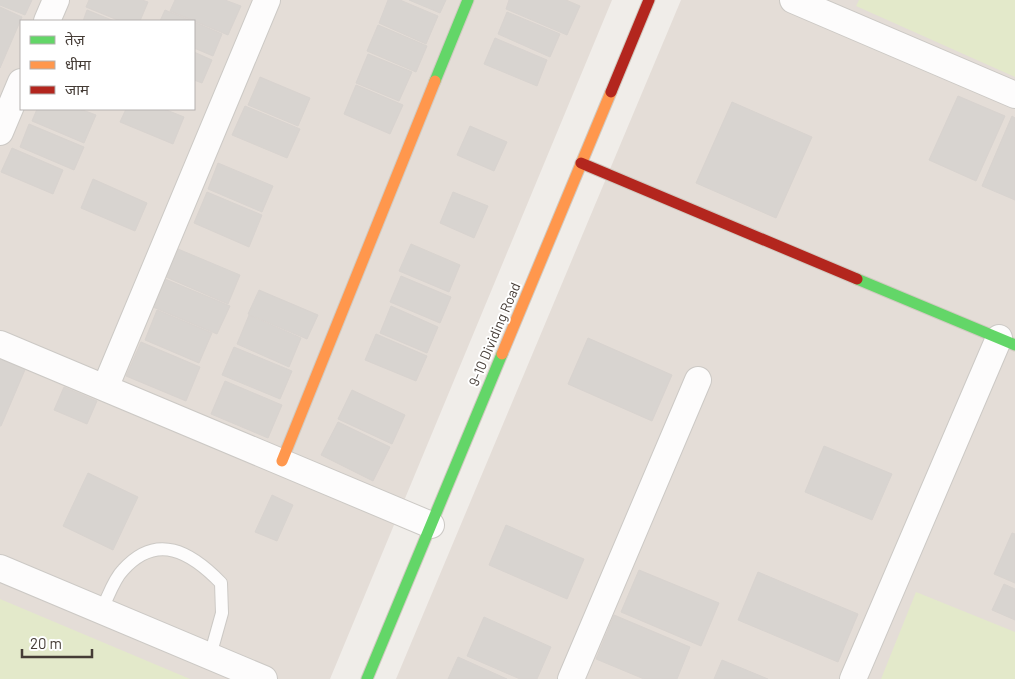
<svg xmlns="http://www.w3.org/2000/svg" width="1015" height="679" viewBox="0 0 1015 679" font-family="Barlow,'Noto Sans Devanagari',sans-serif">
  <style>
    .residential { fill: #e4ddd7; fill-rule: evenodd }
    .green { fill: #e3e9ca }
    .building { fill: #d8d4d0; stroke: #d8d3cf }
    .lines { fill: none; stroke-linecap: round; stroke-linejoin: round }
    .lane-casing { stroke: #ccc9c5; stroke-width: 14 }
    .street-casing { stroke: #ccc9c5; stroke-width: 28 }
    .fast-casing { stroke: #d1cac1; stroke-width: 13 }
    .slow-casing { stroke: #d1cac1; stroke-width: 13 }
    .jam-casing { stroke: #d1cac1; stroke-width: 13 }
    .lane { stroke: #fdfcfc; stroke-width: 12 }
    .street { stroke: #fdfcfc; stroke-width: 26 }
    .fast { stroke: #63d668; stroke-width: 11 }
    .slow { stroke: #ff974d; stroke-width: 11 }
    .jam { stroke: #b3261e; stroke-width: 11 }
    .labels { text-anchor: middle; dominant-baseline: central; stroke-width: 4; stroke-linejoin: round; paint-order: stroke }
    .street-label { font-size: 14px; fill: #453c36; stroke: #fff }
  </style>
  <rect width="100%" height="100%" fill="#f0ede9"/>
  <path class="residential" d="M0 0H612L330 679H0ZM21 21H194V109H21Z
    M681 0H1015V679H396Z"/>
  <path class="green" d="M859 0H1015V77L856 6Z
    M916 592 1015 632V679H881Z
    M0 599 190 679H0Z"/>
  <path class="building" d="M0 0H32L25 15 0 5Z
    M89 0H142L148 2 140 21H120L86 7Z
    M175 0H225L241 6 228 35 170 11Z
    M388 0H400L438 16 426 44 379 23Z
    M409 0H446L440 13Z
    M509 0H566L580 6 567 35 506 9Z
    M0 7 22 17 0 68Z
    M87 10 114 21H83Z
    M165 10 192 21H160Z
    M507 12 560 34 550 57 498 34Z
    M194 22 222 34 213 56 194 48Z
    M378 25 427 46 416 72 367 51Z
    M495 38 547 60 537 86 484 64Z
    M194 52 212 60 202 83 194 80Z
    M368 54 412 72 399 101 356 83Z
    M260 77 310 98 298 126 248 105Z
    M356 85 403 105 390 134 344 114Z
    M958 96 1005 116 976 181 929 160Z
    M732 102 812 137 776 218 696 183Z
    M245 106 300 129 287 158 232 135Z
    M37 109H80L96 115 84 143 32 121Z
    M126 109H164L184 117 173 144 120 122Z
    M1012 116 1015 118V200L982 186Z
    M29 124 84 147 74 170 20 147Z
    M470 126 507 142 494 171 457 155Z
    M12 148 63 170 53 194 1 172Z
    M218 163 273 186 262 212 208 189Z
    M93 179 147 203 135 231 81 208Z
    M207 192 262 215 249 247 194 223Z
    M453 192 488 206 474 238 440 223Z
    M411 244 460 265 449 292 399 271Z
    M178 249 240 275 228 304 166 277Z
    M401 276 451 297 440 323 390 302Z
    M165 279 230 306 217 334 153 307Z
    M259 290 318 315 307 339 248 314Z
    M391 306 438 327 427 353 380 333Z
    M157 310 212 333 199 363 145 340Z
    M249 315 301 338 289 367 237 344Z
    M376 334 427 356 416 381 365 360Z
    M588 338 672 375 652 421 568 384Z
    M141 342 200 367 186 401 126 376Z
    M234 347 292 371 280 399 222 375Z
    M0 354 27 365 1 426H0Z
    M225 381 282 405 268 438 211 414Z
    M64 387 97 401 87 424 54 410Z
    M352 390 405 415 392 444 338 419Z
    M338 422 390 447 373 481 321 455Z
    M824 446 892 474 872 520 805 492Z
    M88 473 138 497 113 550 63 526Z
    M272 495 293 505 277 541 255 532Z
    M506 525 584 559 567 599 489 565Z
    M1012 533 1015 534V583L994 574Z
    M639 570 719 603 701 646 621 612Z
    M758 572 858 614 838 662 738 620Z
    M1004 584 1015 589V620L992 610Z
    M614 615 690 647 677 679H644L596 659Z
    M484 617 551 647 537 679H520L467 656Z
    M458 657 507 679H448Z
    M722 660 768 679H714Z"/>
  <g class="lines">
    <g class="lane-casing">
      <path id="lane" d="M101 611C108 598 113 580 123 570 157 532 191 552 221 583L222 613 210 656"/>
    </g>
    <g class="street-casing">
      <path id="street" d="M793 0 1015 95
        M47 21 56 0
        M0 132 21 82
        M0 344 431 525
        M105 388 267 0
        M0 568 264 679
        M571 679 698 380
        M853 679 999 338"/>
    </g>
    <g class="fast-casing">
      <path id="fast" d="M435 81 468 0
        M857 279 1015 345
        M367 679 502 354"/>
    </g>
    <g class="slow-casing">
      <path id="slow" d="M502 354 611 92
        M282 461 435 81"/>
    </g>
    <g class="jam-casing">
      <path id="jam" d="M611 92 649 0
        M581 163 857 279"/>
    </g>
    <use href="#lane" class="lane"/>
    <use href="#street" class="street"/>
    <use href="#fast" class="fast"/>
    <use href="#slow" class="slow"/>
    <use href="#jam" class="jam"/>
  </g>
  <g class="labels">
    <g class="street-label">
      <text transform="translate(494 334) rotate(-67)">9-10 Dividing Road</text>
    </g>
  </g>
  <rect x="20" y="20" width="175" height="90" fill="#ffffff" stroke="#b5b1af"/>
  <rect x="30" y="36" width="25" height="8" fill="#63d668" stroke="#b5b1af"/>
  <text x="65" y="45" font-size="15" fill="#453c36">तेज़</text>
  <rect x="30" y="61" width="25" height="8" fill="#ff974d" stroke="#b5b1af"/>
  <text x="65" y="70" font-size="15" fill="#453c36">धीमा</text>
  <rect x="30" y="86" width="25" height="8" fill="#b3261e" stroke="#b5b1af"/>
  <text x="65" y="95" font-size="15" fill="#453c36">जाम</text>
  <path d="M22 649v8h70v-8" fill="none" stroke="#453c36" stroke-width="2.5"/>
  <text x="30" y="649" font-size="15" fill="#453c36" stroke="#ffffff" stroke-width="4" paint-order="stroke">20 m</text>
</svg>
